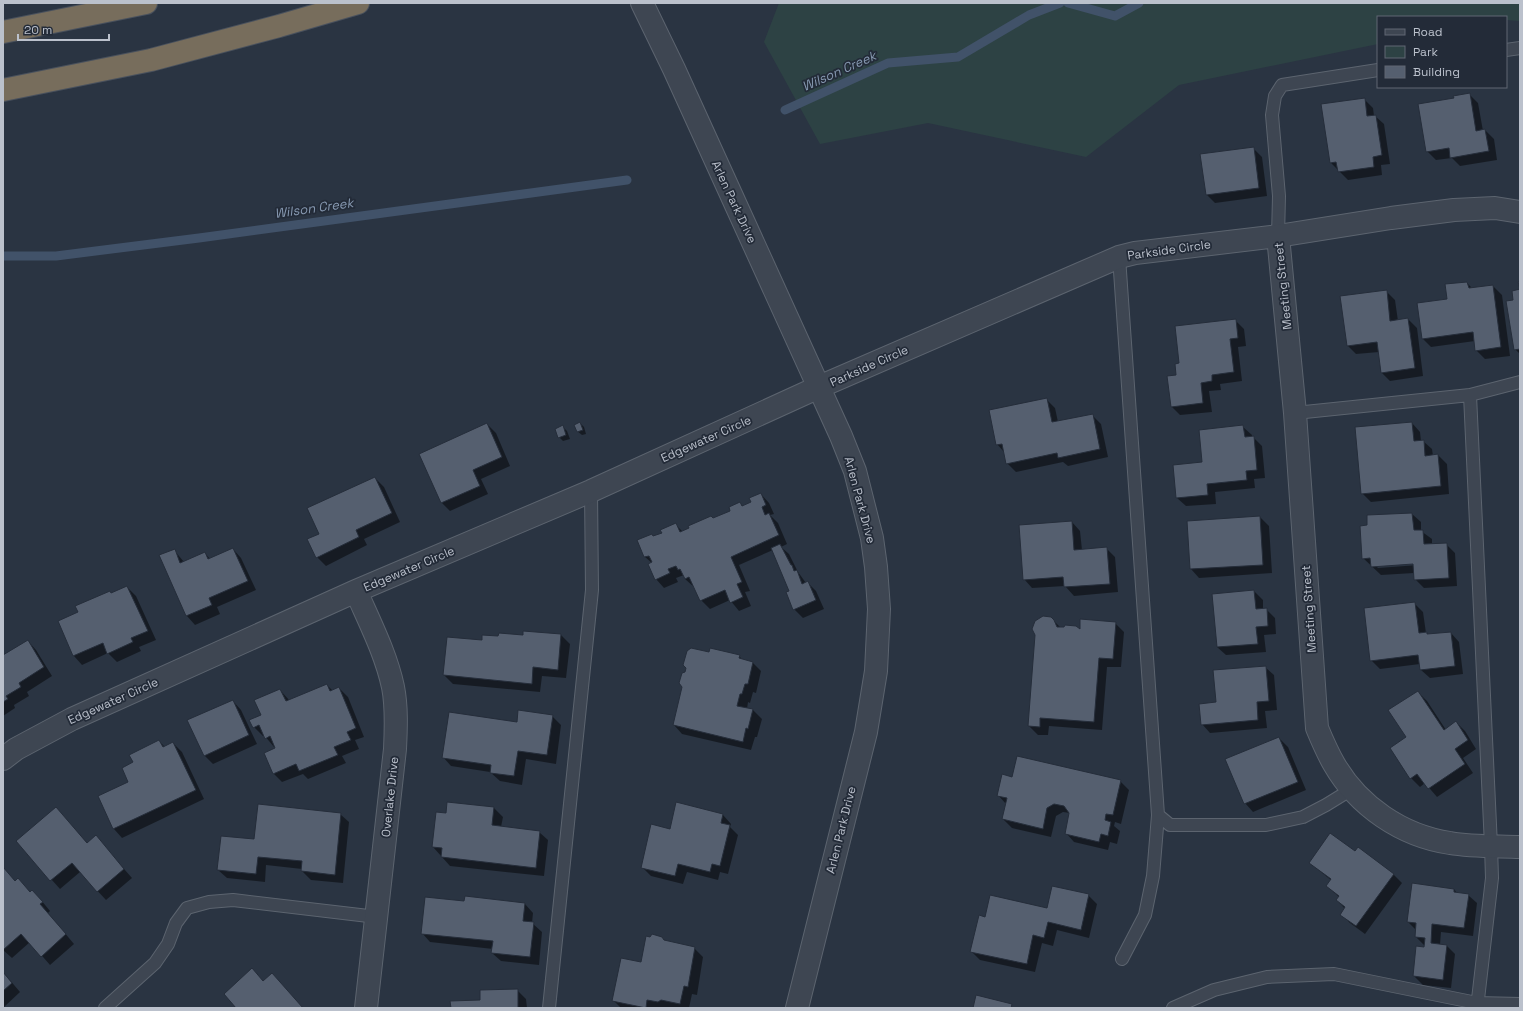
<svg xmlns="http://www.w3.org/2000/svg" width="1523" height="1011" viewBox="0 0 1523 1011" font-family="'Space Grotesk',sans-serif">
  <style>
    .green { fill: #2d4244 }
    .shadow { fill: #0007; fill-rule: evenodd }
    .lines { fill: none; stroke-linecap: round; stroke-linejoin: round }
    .stream { stroke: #415269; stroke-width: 9 }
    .building { fill: #555f6f; stroke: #252d3a }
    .lane-casing { stroke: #5c646f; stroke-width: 14 }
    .street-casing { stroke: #5c646f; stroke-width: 24 }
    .highway-casing { stroke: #49515d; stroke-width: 24 }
    .lane { stroke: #3e4652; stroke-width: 12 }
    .street { stroke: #3e4652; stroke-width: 22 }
    .highway { stroke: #776d5c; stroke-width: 22 }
    .labels { text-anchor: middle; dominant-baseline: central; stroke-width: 3.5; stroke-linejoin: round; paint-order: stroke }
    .street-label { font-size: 12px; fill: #bbc1cc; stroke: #232b38 }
    .water-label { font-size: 13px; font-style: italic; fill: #8698b0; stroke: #232b38 }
  </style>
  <rect width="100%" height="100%" fill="#2a3442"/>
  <path class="green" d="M779 3H1520V21L1506 20V17H1378V44L1179 85 1086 157 928 123 820 144 764 42Z"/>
  <path class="shadow" d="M1469 94 1478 103 1483 131 1485 130 1494 139 1497 160 1460 166 1452 158 1436 160 1427 151 1455 99Z
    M1364 99 1373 108 1374 116H1375L1384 124 1390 164 1381 165 1382 175 1348 180 1331 163Z
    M1253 148 1262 157 1267 196 1215 203 1207 195Z
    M1467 283 1473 289 1493 286 1502 295 1510 356 1485 359 1476 350 1475 341 1431 347 1423 339 1448 300Z
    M1520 290V354L1515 349Z
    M1386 291 1395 300 1398 321 1408 319 1417 328 1423 376 1390 381 1381 372 1379 352 1356 354 1348 346Z
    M1235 320 1244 329 1246 346 1238 347 1242 381 1220 384 1221 390 1209 391 1212 412 1180 415 1172 407 1180 364Z
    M1046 399 1055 408 1058 422 1092 415 1101 424 1108 457 1068 466 1063 462 1016 472 1007 463 1004 452 997 444Z
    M580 423 584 427 586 434 582 435 577 431Z
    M1412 423 1420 432 1421 441H1423L1432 449 1433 456 1438 455 1447 464 1449 494 1371 502 1362 493Z
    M487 424 496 433 510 466 481 479 488 494 450 511 442 503 420 454Z
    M563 427 567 431 570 439 563 441 559 437Z
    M1243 427 1252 435V437H1253L1262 446 1265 478 1254 479 1255 488 1215 492 1216 504 1186 506 1177 498 1203 462Z
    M375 478 384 487 400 522 364 539 367 545 326 566 317 557 320 534Z
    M761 494 769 503 774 514 770 515 778 523 787 544 781 547 789 554 798 572 806 583H808L816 591 824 609 803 618 794 609 791 591 773 550 739 565 750 591 745 592 751 606 739 611 730 600 710 609 701 600 694 587 685 579 684 575 676 578 678 582 664 588 656 579 652 563 645 557 653 537 663 533 675 524 683 532 731 511 740 503 744 507 752 503Z
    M1412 514 1421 522V531L1432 539V545L1446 544 1455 553 1457 586 1424 588 1415 579 1414 573 1381 575 1363 558ZM1418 563V565L1378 568 1376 566Z
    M1260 517 1269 526 1272 573 1199 578 1191 569Z
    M1072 522 1080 531 1082 550 1106 548 1115 557 1118 592 1074 596 1065 586 1032 588 1024 579Z
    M233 549 241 558 256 590 217 607 220 614 195 625 187 616 160 556 174 550 184 562 205 553 210 559Z
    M127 587 136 596 156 640 139 647 141 651 117 662 108 653 82 665 74 656 59 622 79 613 112 594Z
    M1254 591 1263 600V609H1266L1275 618 1276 634 1264 635 1266 652 1226 655 1217 647Z
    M1414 603 1423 612 1426 633 1429 635 1451 633 1459 642 1463 674 1430 678 1421 670 1420 664 1380 669 1371 660Z
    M1051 618 1061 628 1080 631 1115 623 1124 632 1121 667H1107L1102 730 1049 726 1048 735H1038L1029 726Z
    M561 635 570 644 566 678 542 676 540 692 453 684 444 675 483 641 499 637Z
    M28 641 36 650 52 676 27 692 29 696 14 705 15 708 3 716V655Z
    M710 653 739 656 744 661 753 663 761 671 756 693 753 692 750 703 748 702 747 709 753 710 762 719 757 737H755L751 750 682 734 674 725 686 673Z
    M1265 667 1274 675 1277 710 1265 711 1267 728 1210 733 1202 724 1217 703Z
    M327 685 333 691 339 688 348 697 364 737 355 740 359 749 342 756 346 763 308 779 303 774 282 782 274 774 277 749 276 746 274 747 264 735 263 736 254 727 280 690 290 701Z
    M1418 692 1427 701 1446 730 1456 722 1465 731 1476 749 1463 758 1473 773 1437 797 1425 783 1420 787 1411 778 1407 738Z
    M233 701 241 710 257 744 213 764 204 755Z
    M552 716 561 725 556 764 526 759 522 785 500 781 490 772 451 766 443 757Z
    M1279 738 1288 747 1306 790 1253 812 1245 803Z
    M159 741 165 747 173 743 182 752 204 799 122 838 114 829 99 797 130 782 135 763Z
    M1013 778 1120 781 1129 790 1121 824 1115 822 1114 826 1120 831 1117 844 1110 842 1108 850 1074 842 1066 833 1070 813 1063 812 1056 816 1051 837 1012 828 1003 819 1006 804 998 795Z
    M448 803 494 808 503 817 501 827 539 832 548 840 544 876 450 866 433 847 447 814Z
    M56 808 88 844 96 837 132 878 106 900 80 872 60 889 17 841Z
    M340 814 349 822 343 883 311 880 302 871V869L266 865 265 882 227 878 218 870 255 840Z
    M723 815 731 824 730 827 738 835 728 874 720 872 718 880 687 872 683 884 651 876 642 867 670 830Z
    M1358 849 1394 875 1402 883 1365 934 1350 923 1341 914 1345 909 1337 900 1339 897 1327 886 1332 881 1310 863 1356 853Z
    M3 868 15 882 41 900 50 911 48 913 74 944 50 965 30 942 12 958 3 950Z
    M1454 889 1457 893 1468 895 1477 903 1473 936 1441 932 1440 945 1447 946 1455 954 1451 988 1423 985 1414 976 1425 948V946L1416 937V930L1408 922Z
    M1088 895 1097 904 1089 938 1057 930 1053 946 1042 943 1035 972 980 960 971 951 986 918 1047 909Z
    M465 902 525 904 533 913 532 923 542 932 539 965 501 961 492 953 493 949 430 942 422 933Z
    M650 938H662L666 942 694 948 703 957 697 995 692 994 689 1008H621L613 1000 641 963Z
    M3 972 20 992 3 1008Z
    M517 990 526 999 527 1008H452L481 1001Z"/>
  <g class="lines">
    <path class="stream" d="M1068 3 1115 16 1139 3
      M785 110 888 63 958 57 1029 15 1060 3
      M3 256H56L199 238 627 180"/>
  </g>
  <path class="building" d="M1470 93 1476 131 1485 129 1489 151 1450 158 1449 148 1426 152 1418 104 1454 98 1453 96Z
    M1365 98 1367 116 1376 115 1382 155 1373 157 1374 167 1338 172 1336 162 1330 163 1321 104Z
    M1254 147 1259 188 1206 195 1200 154Z
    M1467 282 1469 288 1493 285 1501 347 1475 351 1473 332 1422 339 1417 303 1447 299 1445 284Z
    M1518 282H1520V349L1514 350 1506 301 1513 300 1512 291 1520 289Z
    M1387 290 1390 321 1408 318 1415 368 1381 373 1377 342 1347 346 1340 296Z
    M1236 319 1238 338 1230 339 1234 372 1212 375V381L1201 383 1203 403 1171 407 1167 376 1176 375 1175 364 1179 363 1175 326Z
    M1047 398 1052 422 1093 414 1100 449 1058 458 1057 453 1006 464 1002 444 996 445 989 410Z
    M580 422 583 430 577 432 574 425Z
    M1412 422 1414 441 1424 440 1425 456 1438 454 1441 486 1361 494 1355 427Z
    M487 423 502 457 473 470 480 486 441 503 419 454Z
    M563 425 566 435 558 438 555 429Z
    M1243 425 1245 437 1254 436 1257 470 1246 471 1247 480 1207 484 1208 495 1176 498 1173 465 1202 462 1199 430Z
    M375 477 392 513 356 530 359 537 316 558 307 539 319 534 307 508Z
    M761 493 766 505 762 507 765 515 769 513 779 535 731 557 742 582 737 584 743 597 730 603 725 590 700 601 689 577 685 579 680 569 678 570 676 566 668 569 670 573 655 580 648 564 652 562 649 556 644 557 637 540 652 534 653 536 662 533 660 530 676 523 680 532 689 528 688 526 711 516 713 518 730 511 729 507 740 502 742 506 751 502 749 498Z
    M1412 513 1414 530H1423L1424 544 1447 543 1449 578 1414 580 1413 564 1371 567 1370 558 1362 559 1360 526 1367 525V515Z
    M1260 516 1263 565 1190 569 1187 521Z
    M1072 521 1074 550 1107 547 1110 584 1064 587 1063 577 1023 580 1019 525Z
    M780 544 791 565H792L794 571 797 570 802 584 808 581 816 600 793 610 786 592 789 591 771 548Z
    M233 548 248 581 209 598 212 605 186 616 159 555 175 549 180 563 205 552 208 559Z
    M127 586 148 631 131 638 133 642 107 654 103 643 73 656 58 621 78 612 75 606 110 591 111 593Z
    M1254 590 1256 609 1267 608 1268 626 1256 627 1258 644 1217 647 1212 594Z
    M1415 602 1419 633 1427 632V634L1451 632 1455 666 1420 670 1418 655 1370 661 1364 608Z
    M1043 616 1051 617 1054 620 1057 627H1064L1065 625 1076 626 1080 629V619L1116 622 1113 659 1099 658 1094 722 1040 718V727L1028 726 1035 635 1032 629 1035 621Z
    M523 631 561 634 558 670 533 667 532 684 443 675 447 637 482 640V635L498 636 499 633 523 635Z
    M28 640 44 667 19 683 21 687 6 696 8 699 3 702V655Z
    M691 648 709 652 710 648 740 655 739 658 753 662 748 684H745L742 694H740L737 706 753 709 748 729 746 728 743 742 673 725 682 687 679 683 682 673 685 672 686 668 683 665 687 651Z
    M1266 666 1269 701 1257 702 1258 720 1201 725 1199 704 1216 702 1213 670Z
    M327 684 330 691 339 687 356 728 347 732 351 740 334 747 338 755 299 771 296 764 273 774 264 753 275 748 270 736 265 739 259 725 253 728 249 720 261 715 254 700 280 689 286 701Z
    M1418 691 1444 730 1456 721 1468 740 1455 749 1465 764 1428 789 1417 774 1410 779 1390 748 1406 737 1388 710Z
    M233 700 249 735 204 756 187 720Z
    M518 710 553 715 547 755 518 751 514 776 490 773 491 765 442 758 449 712 517 722Z
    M1279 737 1298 782 1244 804 1225 759Z
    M159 740 163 747 173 742 196 790 113 829 98 796 128 782 122 768 133 762 129 755Z
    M1017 756 1121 780 1113 815 1106 814 1105 820 1111 822 1108 836 1101 834 1099 842 1065 834 1069 813 1064 806 1054 804 1047 808 1043 829 1002 819 1007 798 997 796 1002 774 1012 777Z
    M447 802 494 807 492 825 540 831 536 868 441 857 442 848 432 847 436 812 446 813Z
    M676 802 723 814 721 823 730 825 720 866 712 864 710 872 678 864 675 876 641 868 651 824 670 829Z
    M258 804 341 813 335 875 301 871 302 861 258 857 256 874 217 870 221 836 254 839Z
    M56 807 87 843 96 835 124 869 97 892 72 863 50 881 16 841Z
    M1330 833 1355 851 1358 847 1394 874 1356 926 1340 915 1345 907 1336 900 1339 896 1326 886 1331 879 1309 863Z
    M3 867 15 881 18 878 30 892 32 890 43 902 40 904 66 934 41 957 21 934 3 950Z
    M1412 883 1454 889V892L1469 894 1464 928 1432 924 1431 943 1447 945 1443 980 1413 976 1416 946 1424 947 1425 938 1415 937 1416 923 1407 922Z
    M1052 886 1089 894 1081 930 1048 922 1044 938 1033 935 1027 964 970 952 979 915 985 917 990 895 1047 908Z
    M465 896 525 903 523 921 534 922 530 957 491 953 493 941 421 934 425 897 464 901Z
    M652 934 662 937 664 940 695 947 688 987 684 986 680 1004 661 1000 658 1002 647 1000 646 1008 612 1001 621 958 641 962 646 936 650 937Z
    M252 968 263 981 272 973 303 1008H236L224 994Z
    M3 972 12 983 3 991Z
    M518 989V1008H441H451L450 1001 480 1000V990Z
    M976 995 1012 1004 1011 1008H973Z"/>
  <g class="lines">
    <g class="lane-casing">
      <path id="lane" d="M1506 50 1520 48
        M1278 236 1279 196 1272 115 1275 96 1282 85 1378 70
        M1119 257 1158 815 1170 825H1266L1303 817 1326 805 1352 789
        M1470 395 1491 846 1492 878 1477 1008
        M1295 413 1470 395 1520 382
        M1122 959 1145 915 1153 876 1158 815
        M105 1008 155 963 168 944 176 923 187 908 209 902 233 900 377 917
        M549 1008 592 590 591 491
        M1173 1008 1214 990 1267 977 1334 974 1477 1003 1520 1004"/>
    </g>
    <g class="street-casing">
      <path id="street" d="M642 3 674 69 841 436 855 471 872 538 876 567 879 609 876 671 866 732 797 1008
        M1278 236 1295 413 1317 728C1322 740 1327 752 1334 764 1358 806 1402 836 1450 843 1473 847 1497 846 1520 847
        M356 591C370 623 386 654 393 687 397 707 396 729 395 749L366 1008
        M3 759 16 749 72 719 356 591 591 491 819 387 1119 257 1135 253 1278 236 1391 218 1454 210 1495 208 1520 212"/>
    </g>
    <g class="highway-casing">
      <path id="highway" d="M3 32 146 3
        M3 90 151 60 279 26 358 3"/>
    </g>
    <use href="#lane" class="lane"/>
    <use href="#street" class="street"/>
    <use href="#highway" class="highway"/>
  </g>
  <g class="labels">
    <g class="street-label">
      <text transform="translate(734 202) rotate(65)">Arlen Park Drive</text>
      <text transform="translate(1169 250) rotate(-8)">Parkside Circle</text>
      <text transform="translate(1283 286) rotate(-96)">Meeting Street</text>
      <text transform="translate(869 366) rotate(-24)">Parkside Circle</text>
      <text transform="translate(706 439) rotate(-24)">Edgewater Circle</text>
      <text transform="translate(860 500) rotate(75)">Arlen Park Drive</text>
      <text transform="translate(409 569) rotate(-23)">Edgewater Circle</text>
      <text transform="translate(1309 609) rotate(-94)">Meeting Street</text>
      <text transform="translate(113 701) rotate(-24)">Edgewater Circle</text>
      <text transform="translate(390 797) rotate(-84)">Overlake Drive</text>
      <text transform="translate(841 830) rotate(-76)">Arlen Park Drive</text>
    </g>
    <g class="water-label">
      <text transform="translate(839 71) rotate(-24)">Wilson Creek</text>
      <text transform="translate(314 208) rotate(-8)">Wilson Creek</text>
    </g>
  </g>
  <rect width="1523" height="1011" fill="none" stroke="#bbc1cc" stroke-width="8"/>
  <rect x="1377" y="16" width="130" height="72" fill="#232b38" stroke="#606773"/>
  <rect x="1385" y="29" width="20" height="6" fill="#3e4652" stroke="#606773"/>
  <text x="1413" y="36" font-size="12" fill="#bbc1cc">Road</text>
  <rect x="1385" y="46" width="20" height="12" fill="#2d4244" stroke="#606773"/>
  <text x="1413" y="56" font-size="12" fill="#bbc1cc">Park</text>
  <rect x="1385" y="66" width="20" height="12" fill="#555f6f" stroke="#606773"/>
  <text x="1413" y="76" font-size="12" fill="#bbc1cc">Building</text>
  <path d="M18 34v6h91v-6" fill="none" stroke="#bbc1cc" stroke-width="2"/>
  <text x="24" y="34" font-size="12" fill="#bbc1cc" stroke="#232b38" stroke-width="3" paint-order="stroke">20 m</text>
</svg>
